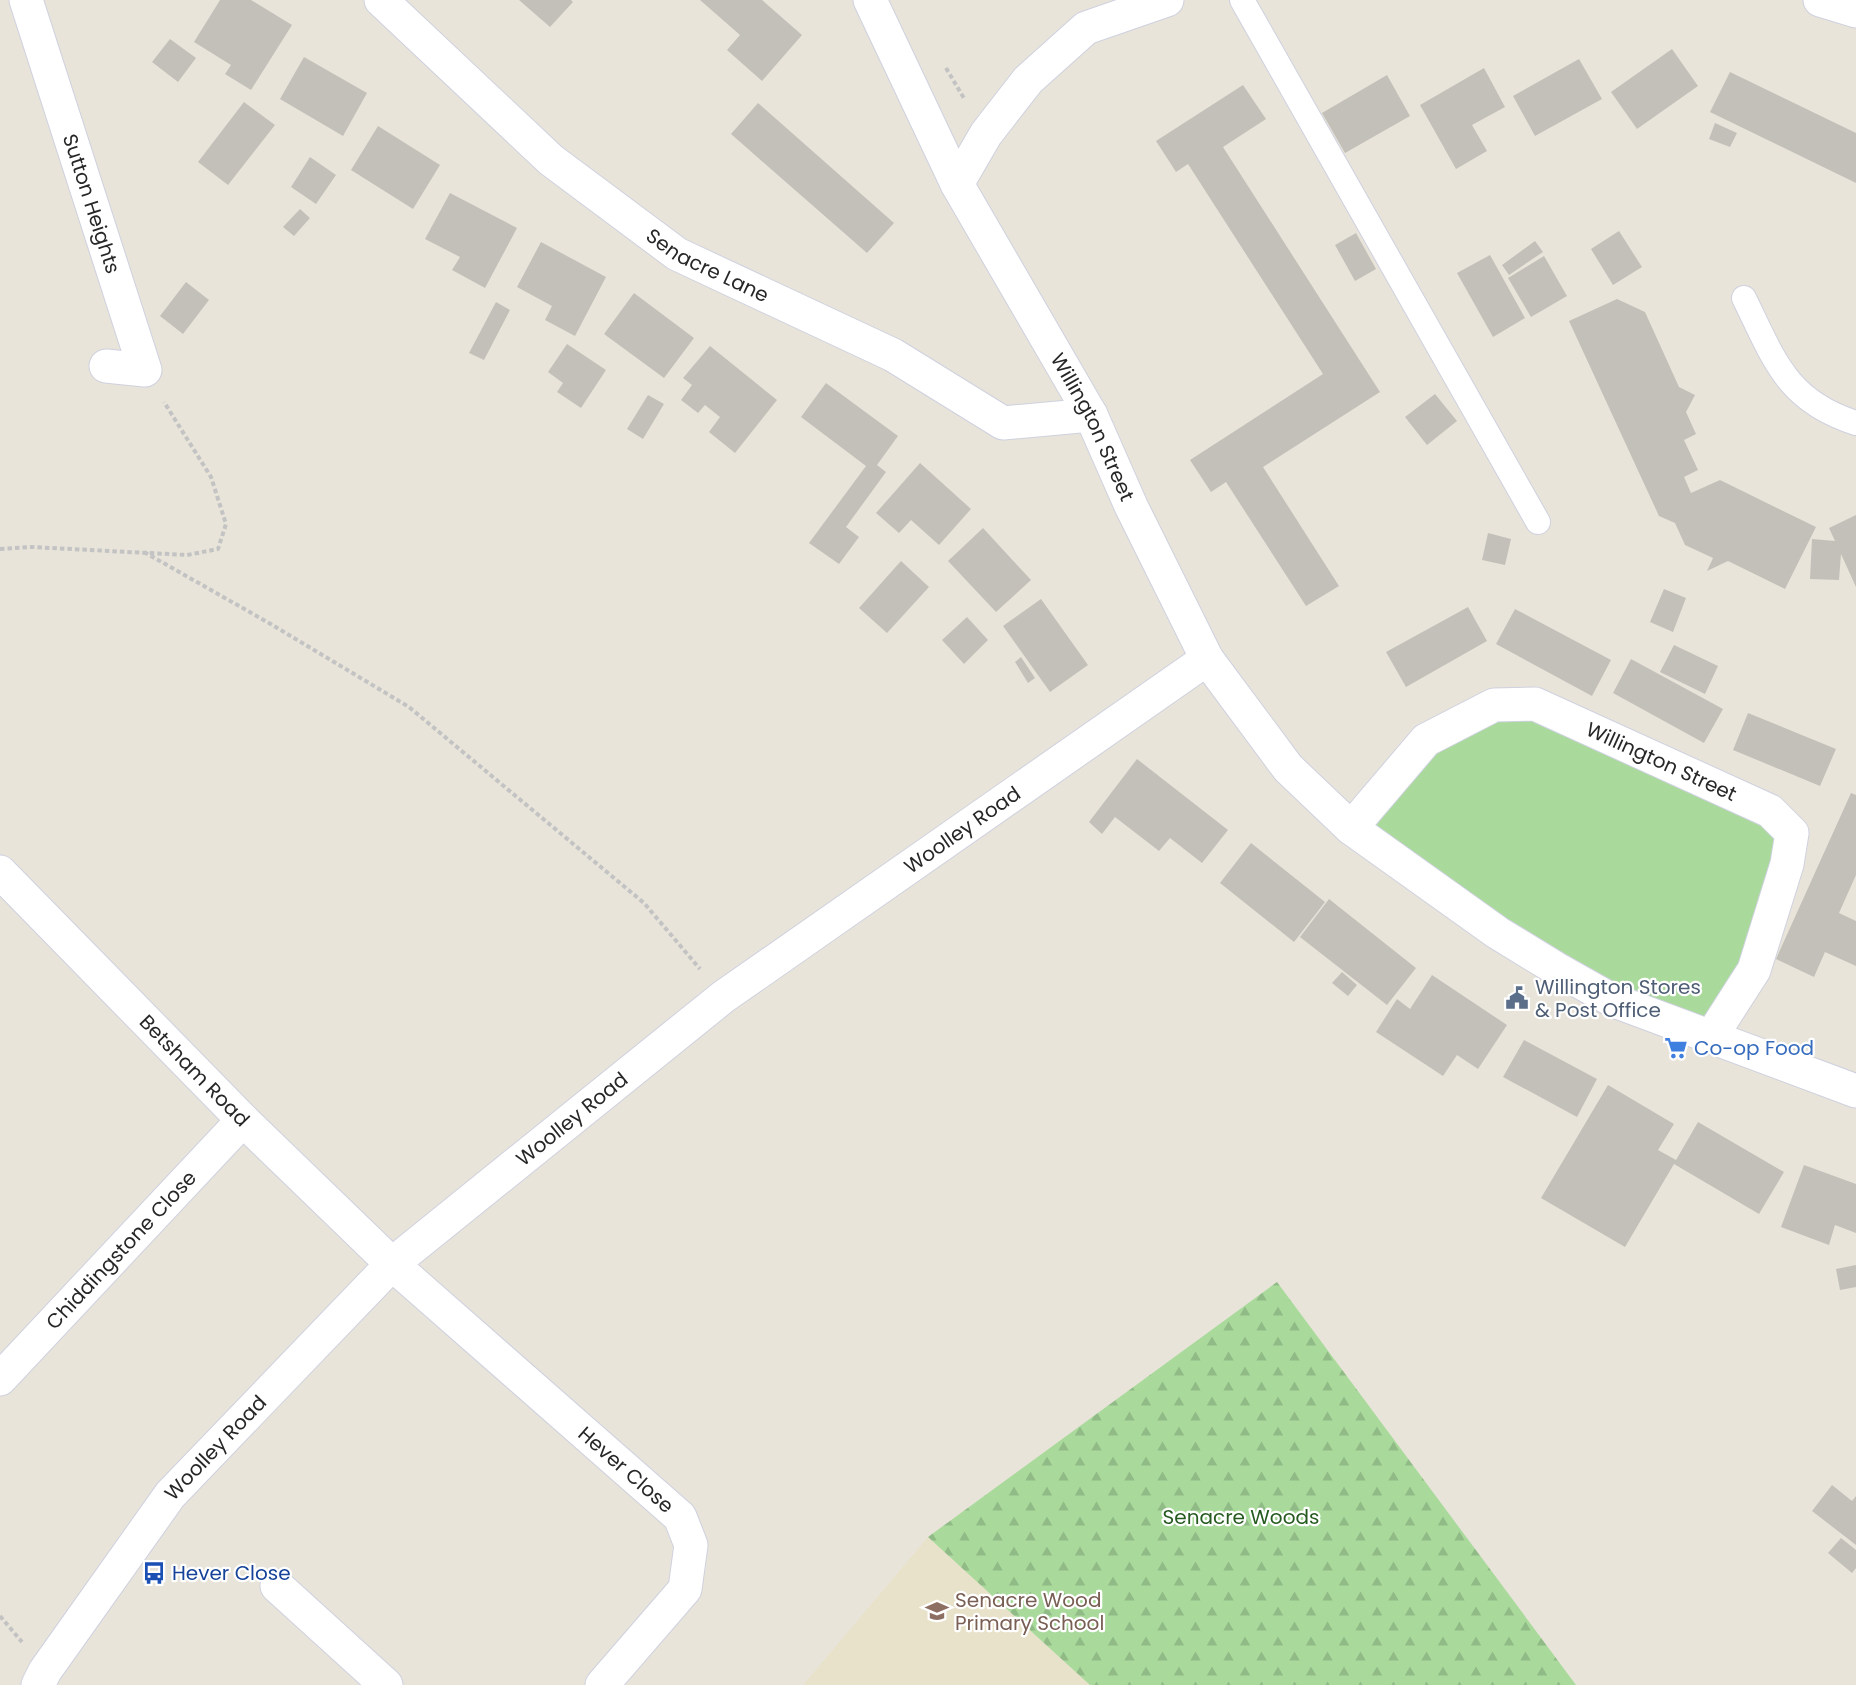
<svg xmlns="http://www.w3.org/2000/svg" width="1856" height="1685" viewBox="0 0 1856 1685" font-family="Poppins,sans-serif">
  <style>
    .education { fill: #e8e2ca }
    .grass { fill: #a9da9b }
    .forest { fill: url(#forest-firs) }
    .building { fill: #c3c0ba }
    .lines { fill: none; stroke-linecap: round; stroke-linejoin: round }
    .service-casing { stroke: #cfd1df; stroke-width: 26 }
    .minor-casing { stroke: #cfd1df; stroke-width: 35 }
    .tertiary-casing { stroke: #cfd1df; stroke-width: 35 }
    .path { stroke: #c3c3c3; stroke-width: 4; stroke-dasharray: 4.5 3; stroke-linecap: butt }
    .service { stroke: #fff; stroke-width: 24 }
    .minor { stroke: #fff; stroke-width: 33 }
    .tertiary { stroke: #fff; stroke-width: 33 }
    .labels { text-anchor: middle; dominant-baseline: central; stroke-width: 4.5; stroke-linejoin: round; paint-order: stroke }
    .street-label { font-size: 20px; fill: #272727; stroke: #fff }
    .service-label { font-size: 20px; fill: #4e5e75; stroke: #fff; text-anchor: start }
    .shop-label { font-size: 20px; fill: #366cbe; stroke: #fff; text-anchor: start }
    .park-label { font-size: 20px; fill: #265b20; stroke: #fff }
    .transit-label { font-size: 20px; fill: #164399; stroke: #fff; text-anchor: start }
    .education-label { font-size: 20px; fill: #785e54; stroke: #fff; text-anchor: start }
  </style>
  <defs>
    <pattern id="forest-firs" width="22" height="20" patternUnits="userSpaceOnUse" patternTransform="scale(1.5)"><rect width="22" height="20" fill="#a9da9b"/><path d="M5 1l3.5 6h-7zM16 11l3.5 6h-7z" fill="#91bb86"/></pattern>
  </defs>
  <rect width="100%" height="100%" fill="#e8e4da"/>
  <path class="education" d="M928 1537 1090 1685H803Z"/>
  <path class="grass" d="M1535 704 1792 833 1711 1037 1612 1000 1351 828 1426 740Z"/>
  <path class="forest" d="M1277 1282 1576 1685H1090L928 1537Z"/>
  <path class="building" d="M220 0H251L292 25 251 90 225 74 231 65 194 42Z
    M519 0H571L573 2 550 27Z
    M700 0H762L802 35 762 81 727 50 740 35Z
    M170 39 196 58 178 82 152 62Z
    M1672 49 1698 86 1637 129 1611 92Z
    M304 57 367 93 343 136 280 99Z
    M1579 59 1602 99 1535 136 1513 96Z
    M1484 68 1505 107 1472 125 1487 151 1456 169 1420 105Z
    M1730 72 1856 133V183L1710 112Z
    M1387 75 1410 116 1345 153 1322 113Z
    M1243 85 1266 119 1223 147 1380 392 1263 467 1339 586 1306 606 1226 482 1211 492 1190 460 1323 374 1188 164 1176 172 1156 141Z
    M244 102 275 125 228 185 198 162Z
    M758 103 894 223 867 253 731 134Z
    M1715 123 1737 133 1730 147 1709 139Z
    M378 126 440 165 413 209 351 170Z
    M310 157 336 175 316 204 291 187Z
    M450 193 517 228 485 288 452 270 460 257 425 239Z
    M300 209 310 218 294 236 283 227Z
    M1619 231 1642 267 1613 285 1591 249Z
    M1356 233 1376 269 1355 281 1335 245Z
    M1535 241 1543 252 1509 275 1502 265Z
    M541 242 606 277 575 336 545 320 552 306 517 287Z
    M1490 255 1525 318 1493 337 1457 273Z
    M1544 256 1567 296 1531 317 1508 278Z
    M186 282 209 300 183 334 160 316Z
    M634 293 694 338 664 378 604 334Z
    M1617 299 1645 312 1679 387 1695 395 1686 412 1696 434 1684 440 1698 470 1684 477 1691 493 1720 480 1816 527 1785 589 1728 561 1707 571 1713 558 1685 545 1675 523 1659 516 1569 321Z
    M496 302 510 310 484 360 469 353Z
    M567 344 606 370 581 408 557 392 563 383 548 372Z
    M710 346 777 400 735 453 709 432 720 417 705 405 698 413 681 400 692 385 683 378Z
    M826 383 898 436 877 465 886 472 846 527 859 537 839 564 809 543 866 466 801 417Z
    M1435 394 1457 421 1427 445 1405 417Z
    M648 395 664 404 643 439 627 429Z
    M920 463 971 509 939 545 911 520 899 533 876 513Z
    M1856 515V587L1841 554 1839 580 1810 579 1812 539 1835 541 1829 528Z
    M983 528 1031 580 996 612 948 561Z
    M1488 533 1511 539 1505 565 1482 560Z
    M901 561 929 587 887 633 859 608Z
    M1664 589 1686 598 1673 632 1650 622Z
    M1041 599 1088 665 1050 692 1003 626Z
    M1468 607 1487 641 1406 687 1386 652Z
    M1515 609 1611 660 1592 696 1496 644Z
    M967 617 988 640 964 664 942 640Z
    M1674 645 1718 666 1705 694 1660 672Z
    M1021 657 1035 678 1028 683 1015 662Z
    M1631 659 1723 709 1704 743 1613 693Z
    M1748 713 1836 749 1820 786 1733 750Z
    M1137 759 1228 830 1202 863 1170 838 1159 851 1115 817 1102 834 1089 822Z
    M1851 793 1856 795V875L1839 913 1856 921V966L1825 952 1814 977 1776 959Z
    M1251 843 1325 902 1294 942 1220 883Z
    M1329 899 1416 968 1387 1005 1300 937Z
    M1342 972 1357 985 1348 996 1332 983Z
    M1432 975 1507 1025 1478 1069 1457 1055 1443 1076 1376 1032 1397 999 1410 1009Z
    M1524 1040 1597 1079 1577 1117 1503 1077Z
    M1608 1085 1674 1124 1658 1150 1676 1160 1698 1122 1784 1172 1759 1214 1674 1164 1625 1247 1541 1198Z
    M1804 1165 1856 1184V1233L1835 1225 1829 1245 1781 1227Z
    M1856 1265V1287L1840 1290 1836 1269Z
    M1832 1485 1852 1501 1856 1496V1545L1812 1511Z
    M1841 1538 1856 1550V1568L1852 1573 1828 1553Z"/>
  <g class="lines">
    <g class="service-casing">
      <path id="service" d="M1242 0 1538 522
        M1744 298C1774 359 1786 401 1856 423"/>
    </g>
    <g class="minor-casing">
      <g id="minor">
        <path id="s1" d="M26 0 145 370 106 366"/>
        <path id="s2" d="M381 0 551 160 677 254 893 355 1003 423 1091 415"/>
        <path d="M1820 0 1856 11"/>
        <path d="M957 184 986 134 1028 80 1086 28 1167 0"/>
        <path id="s3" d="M1351 828 1426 740 1494 705 1535 704 1770 811 1792 833 1787 864 1754 970 1711 1037"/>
        <path id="s4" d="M0 872 243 1120 392 1264 680 1517 691 1545 685 1589 602 1685"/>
        <path id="s5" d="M0 1379 243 1120"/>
        <path d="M277 1586 386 1685"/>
        <path id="s6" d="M38 1685 45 1671 170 1495 392 1264 723 997 1207 659"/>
      </g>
    </g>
    <g class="tertiary-casing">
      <g id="tertiary">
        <path id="s7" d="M870 0 957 184 1091 415 1131 506 1207 659 1288 768 1351 828 1498 933 1557 969 1612 1000 1856 1091"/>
      </g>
    </g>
    <path class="path" d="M946 68 965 100
      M0 549 32 547 187 555 218 549 226 524 211 477 164 402
      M144 552 269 623 409 707 644 903 700 969
      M0 1616 22 1642"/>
    <use href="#service" class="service"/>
    <use href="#minor" class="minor"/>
    <use href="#tertiary" class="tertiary"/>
  </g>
  <defs>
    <g id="civic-bare" transform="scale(1.8)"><path d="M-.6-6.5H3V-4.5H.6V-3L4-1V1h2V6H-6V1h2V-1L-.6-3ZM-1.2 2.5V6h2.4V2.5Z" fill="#5c6f8a" stroke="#fff" stroke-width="2.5" paint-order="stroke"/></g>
    <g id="supermarket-bare" transform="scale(1.8)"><path d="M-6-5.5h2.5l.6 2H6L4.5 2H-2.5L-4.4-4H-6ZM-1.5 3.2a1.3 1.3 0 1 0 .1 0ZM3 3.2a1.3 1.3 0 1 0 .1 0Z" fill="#3f7fe0" stroke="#fff" stroke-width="2.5" paint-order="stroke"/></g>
    <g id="bus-bare" transform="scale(1.8)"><path d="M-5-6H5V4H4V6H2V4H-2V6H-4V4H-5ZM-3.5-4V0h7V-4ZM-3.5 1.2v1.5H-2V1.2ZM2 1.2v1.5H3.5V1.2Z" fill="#1a4fb4" stroke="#fff" stroke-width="2.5" paint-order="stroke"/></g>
    <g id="school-bare" transform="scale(1.8)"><path d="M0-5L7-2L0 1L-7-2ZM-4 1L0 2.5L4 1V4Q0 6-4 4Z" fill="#8d6e63" stroke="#fff" stroke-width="2.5" paint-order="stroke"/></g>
  </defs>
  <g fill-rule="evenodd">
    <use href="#civic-bare" x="1517" y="998"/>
    <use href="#supermarket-bare" x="1676" y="1048"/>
    <use href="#bus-bare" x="154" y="1573"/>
    <use href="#school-bare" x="937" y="1611"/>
  </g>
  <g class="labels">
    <g class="street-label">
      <text stroke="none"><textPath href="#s1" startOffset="214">Sutton Heights</textPath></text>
      <text stroke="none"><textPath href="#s2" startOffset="423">Senacre Lane</textPath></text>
      <text stroke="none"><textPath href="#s7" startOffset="482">Willington Street</textPath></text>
      <text stroke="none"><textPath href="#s3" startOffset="372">Willington Street</textPath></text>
      <text stroke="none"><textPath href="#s6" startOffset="1269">Woolley Road</textPath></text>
      <text stroke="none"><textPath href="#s4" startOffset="278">Betsham Road</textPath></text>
      <text stroke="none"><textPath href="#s6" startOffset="783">Woolley Road</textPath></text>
      <text stroke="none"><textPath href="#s5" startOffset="177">Chiddingstone Close</textPath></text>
      <text stroke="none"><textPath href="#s6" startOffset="297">Woolley Road</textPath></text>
      <text stroke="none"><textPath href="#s4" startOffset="866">Hever Close</textPath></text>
    </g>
    <g class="service-label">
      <text x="1535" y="987">Willington Stores<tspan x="1535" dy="23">&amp; Post Office</tspan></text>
    </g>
    <g class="shop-label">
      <text x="1694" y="1048">Co-op Food</text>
    </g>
    <g class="park-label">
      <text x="1241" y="1517">Senacre Woods</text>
    </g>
    <g class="transit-label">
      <text x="172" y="1573">Hever Close</text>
    </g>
    <g class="education-label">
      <text x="955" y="1600">Senacre Wood<tspan x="955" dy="23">Primary School</tspan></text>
    </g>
  </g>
</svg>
